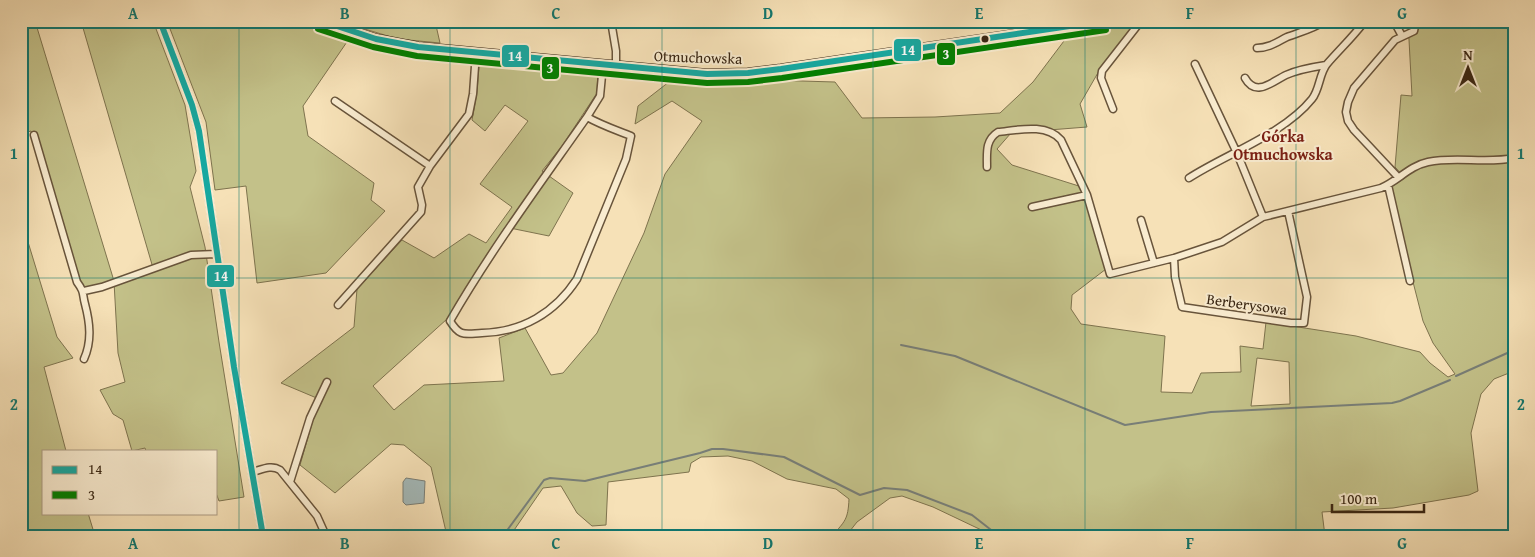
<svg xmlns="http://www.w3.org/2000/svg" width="1535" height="557" viewBox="0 0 1535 557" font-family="'Gentium Book Plus',serif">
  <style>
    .green { fill: #c3c189; stroke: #7e734e; fill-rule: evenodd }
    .water { fill: #a3babb; stroke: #787e77 }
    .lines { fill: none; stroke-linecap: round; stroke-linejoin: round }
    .stream { stroke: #787e77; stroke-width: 2 }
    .street-casing { stroke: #68543b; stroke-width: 9 }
    .secondary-casing { stroke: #382512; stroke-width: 11 }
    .street { stroke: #f9ecd0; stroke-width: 6 }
    .secondary { stroke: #f9ecd0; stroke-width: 9 }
    .bus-1-casing { stroke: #f9ecd0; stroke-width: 10 }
    .bus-2-casing { stroke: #f9ecd0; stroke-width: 10 }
    .bus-1 { stroke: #16a8a0; stroke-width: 6 }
    .bus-2 { stroke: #008000; stroke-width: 6 }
    .grid { fill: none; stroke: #0f766e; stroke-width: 1; stroke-opacity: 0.55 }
    .bus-dot { fill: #382512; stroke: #f9ecd0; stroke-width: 2 }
    .labels { text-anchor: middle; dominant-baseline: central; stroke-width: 4; stroke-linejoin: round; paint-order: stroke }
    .street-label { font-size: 15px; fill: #382512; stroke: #f9ecd0 }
    .neighbourhood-label { font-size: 16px; font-weight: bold; fill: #7a1f14; stroke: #f9ecd0 }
    .line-badge { stroke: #f9ecd0; stroke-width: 2 }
    .badge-label { font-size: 14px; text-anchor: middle; font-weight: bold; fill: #fff }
    .neatline { fill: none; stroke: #0f766e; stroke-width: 2 }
    .grid-label { font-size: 16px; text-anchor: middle; font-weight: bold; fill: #0f766e }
  </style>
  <rect width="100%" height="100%" fill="#f6e1b7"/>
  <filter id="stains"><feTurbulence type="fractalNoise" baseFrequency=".004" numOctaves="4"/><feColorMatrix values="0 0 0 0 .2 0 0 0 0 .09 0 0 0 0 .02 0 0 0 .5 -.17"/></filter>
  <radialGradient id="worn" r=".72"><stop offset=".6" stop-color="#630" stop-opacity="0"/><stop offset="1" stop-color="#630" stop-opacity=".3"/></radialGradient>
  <path class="green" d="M35 21 114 281 153 268 81 21H153L185 105 196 171 190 187 205 247 219 342 244 497 219 501 216 493V451H146L145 448 132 451 123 420 113 414 100 390 125 382 118 353 114 282 80 292 31 131 21 134V22Z
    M167 21H306L351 36 303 106 308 136 374 183 371 200 385 211 326 273 257 283 246 186 215 190 206 122Z
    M338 21H435L440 43 398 39Z
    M1408 21H1466L1475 28H1514V371L1494 379 1481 394 1471 433 1478 491 1469 495 1393 508 1322 512 1325 536H994L933 507 902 496 890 498 857 522 846 536H832C845 521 848 520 849 499L836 489 787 479 752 461 728 456 701 457 691 463 689 472 608 482 606 525 592 526 577 513 561 486 543 488 510 536H447L431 467 404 445 391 444 335 493 300 465 319 399 281 383 354 327 357 289 402 240 434 258 469 234 486 243 512 207 480 184 528 121 505 105 485 131 472 120 477 92 479 66 487 59 598 70 597 93 562 146 542 171 573 193 549 236 505 227 447 319 373 386 394 410 424 385 504 381 499 338 525 328 551 375 563 373 597 333 644 233 665 174 702 121 672 101 635 124 638 106 674 78C728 80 781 80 835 82L862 118 935 117 1000 113 1033 82 1070 33 1135 25 1099 71 1080 104 1087 127 1011 133 997 149 1012 165 1082 187 1106 269 1072 295 1071 309 1081 324 1165 336 1161 392 1192 393 1201 373 1241 372 1240 346 1263 349 1266 322 1356 336 1420 352 1430 363 1448 377 1455 374 1433 343 1423 321 1401 235 1391 187 1405 178 1395 167 1401 95 1412 96ZM1257 358 1289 362 1290 404 1251 406Z
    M21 219 57 337 73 358 44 367 66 451H44V513H88L95 536H33L21 520Z"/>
  <path class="water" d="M406 478 425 481 424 503 406 505 403 502V482Z"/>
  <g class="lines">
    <path class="stream" d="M901 345 955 356 1125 425 1211 412 1392 403 1400 401 1450 380
      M1456 376 1514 350
      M503 536 544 480 550 478 585 481 700 453 712 449H723L784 457 860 495 884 488 907 490 972 515 995 533 1008 536"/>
    <g class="street-casing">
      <path id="street" d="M160 21 192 105 199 131 234 367 263 536
        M611 21 616 51V66
        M1389 21 1396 25 1402 36
        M1257 48C1269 48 1277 42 1287 37 1300 32 1313 29 1325 21
        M1195 64 1237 153 1263 217
        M1245 78C1256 98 1273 81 1286 75 1299 69 1313 67 1326 65
        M335 101 430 166 418 187 422 205 421 212 338 305
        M1113 109 1101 78 1102 71 1141 21
        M587 117C540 184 491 250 450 321 460 337 464 334 482 333 522 332 555 313 577 279L626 159 631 136C616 130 601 125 587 117L600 96 603 65
        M34 135 77 282C85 293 82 293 85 304 90 323 92 341 84 359
        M430 166 469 114 473 94 476 52
        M987 167C987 153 985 140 998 132 1018 130 1046 123 1061 140L1087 195 1110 274 1174 258 1222 242 1263 217 1381 188C1398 181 1409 166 1428 162 1456 156 1486 164 1514 158
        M1398 177 1354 130 1348 121 1346 112 1348 102 1354 88 1395 40 1414 31 1416 21
        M1189 178C1226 154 1284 134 1312 99 1320 89 1319 74 1327 64 1339 50 1353 37 1365 21
        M1388 185 1410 281
        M1032 207 1087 195
        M1141 220 1154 263
        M1174 258 1175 277 1182 307 1291 323H1304L1307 297 1288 211
        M84 291 102 287 191 255 216 254
        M252 472C261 470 271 464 280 470L317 516 326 536
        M290 482 310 418 327 382"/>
    </g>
    <g class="secondary-casing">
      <path id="secondary" d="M321 21 376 39 418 47 707 74 748 73 781 69 1105 21"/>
    </g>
    <use href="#street" class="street"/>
    <use href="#secondary" class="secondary"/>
    <g class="bus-1-casing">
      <path id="bus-1" d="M160 21 192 105 199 131 234 367 263 536
        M322 21 376 39 418 47 707 74 748 73 781 69 1103 21"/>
    </g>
    <g class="bus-2-casing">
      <path id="bus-2" d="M318 29 373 47 417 56 707 83 748 82 782 78 1106 30"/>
    </g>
    <use href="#bus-1" class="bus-1"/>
    <use href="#bus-2" class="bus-2"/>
  </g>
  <path class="grid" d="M239 21V536M450 21V536M662 21V536M873 21V536M1085 21V536M1296 21V536M21 278H1514"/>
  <circle class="bus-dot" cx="985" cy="39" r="4.5"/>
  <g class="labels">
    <g class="street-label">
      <text transform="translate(698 57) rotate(2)">Otmuchowska</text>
      <text transform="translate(1247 304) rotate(8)">Berberysowa</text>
    </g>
    <g class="neighbourhood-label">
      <text x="1283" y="136">Górka<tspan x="1283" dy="18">Otmuchowska</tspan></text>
    </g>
  </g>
  <g class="line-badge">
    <rect x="893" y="38" width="29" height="24" rx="5" fill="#16a8a0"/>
    <rect x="936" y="42" width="20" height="24" rx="5" fill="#008000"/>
    <rect x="501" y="44" width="29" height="24" rx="5" fill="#16a8a0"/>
    <rect x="541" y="56" width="19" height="24" rx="5" fill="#008000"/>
    <rect x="206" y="264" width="29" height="24" rx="5" fill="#16a8a0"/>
  </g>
  <g class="badge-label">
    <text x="908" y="55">14</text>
    <text x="946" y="59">3</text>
    <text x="515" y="61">14</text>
    <text x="550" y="73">3</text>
    <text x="221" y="281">14</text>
  </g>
  <rect width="1535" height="557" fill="none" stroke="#f6e1b7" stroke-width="55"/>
  <rect x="42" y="450" width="175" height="65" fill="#f9ecd0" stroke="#ac9c84"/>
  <rect x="52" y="466" width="25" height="8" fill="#16a8a0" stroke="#ac9c84"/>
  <text x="88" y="474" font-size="15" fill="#382512">14</text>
  <rect x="52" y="491" width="25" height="8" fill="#008000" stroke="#ac9c84"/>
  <text x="88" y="500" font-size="15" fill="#382512">3</text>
  <g transform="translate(1468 68)" stroke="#f9ecd0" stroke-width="4" paint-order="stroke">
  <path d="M0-4L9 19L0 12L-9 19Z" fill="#382512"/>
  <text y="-8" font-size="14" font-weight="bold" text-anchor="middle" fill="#382512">N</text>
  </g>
  <path d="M1332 504v8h92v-8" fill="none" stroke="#382512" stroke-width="2.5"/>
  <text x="1340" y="504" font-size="15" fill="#382512" stroke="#f9ecd0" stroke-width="4" paint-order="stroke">100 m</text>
  <rect x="28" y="28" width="1480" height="502" class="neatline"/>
  <g class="grid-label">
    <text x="133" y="19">A</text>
    <text x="345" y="19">B</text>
    <text x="556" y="19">C</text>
    <text x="768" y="19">D</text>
    <text x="979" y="19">E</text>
    <text x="1190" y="19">F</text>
    <text x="1402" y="19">G</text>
    <text x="14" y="159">1</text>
    <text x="1521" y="159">1</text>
    <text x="14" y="410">2</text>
    <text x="1521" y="410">2</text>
    <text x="133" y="549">A</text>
    <text x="345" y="549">B</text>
    <text x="556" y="549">C</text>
    <text x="768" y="549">D</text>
    <text x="979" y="549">E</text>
    <text x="1190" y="549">F</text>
    <text x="1402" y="549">G</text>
  </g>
  <rect width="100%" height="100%" filter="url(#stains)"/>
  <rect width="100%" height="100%" fill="url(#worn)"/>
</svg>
